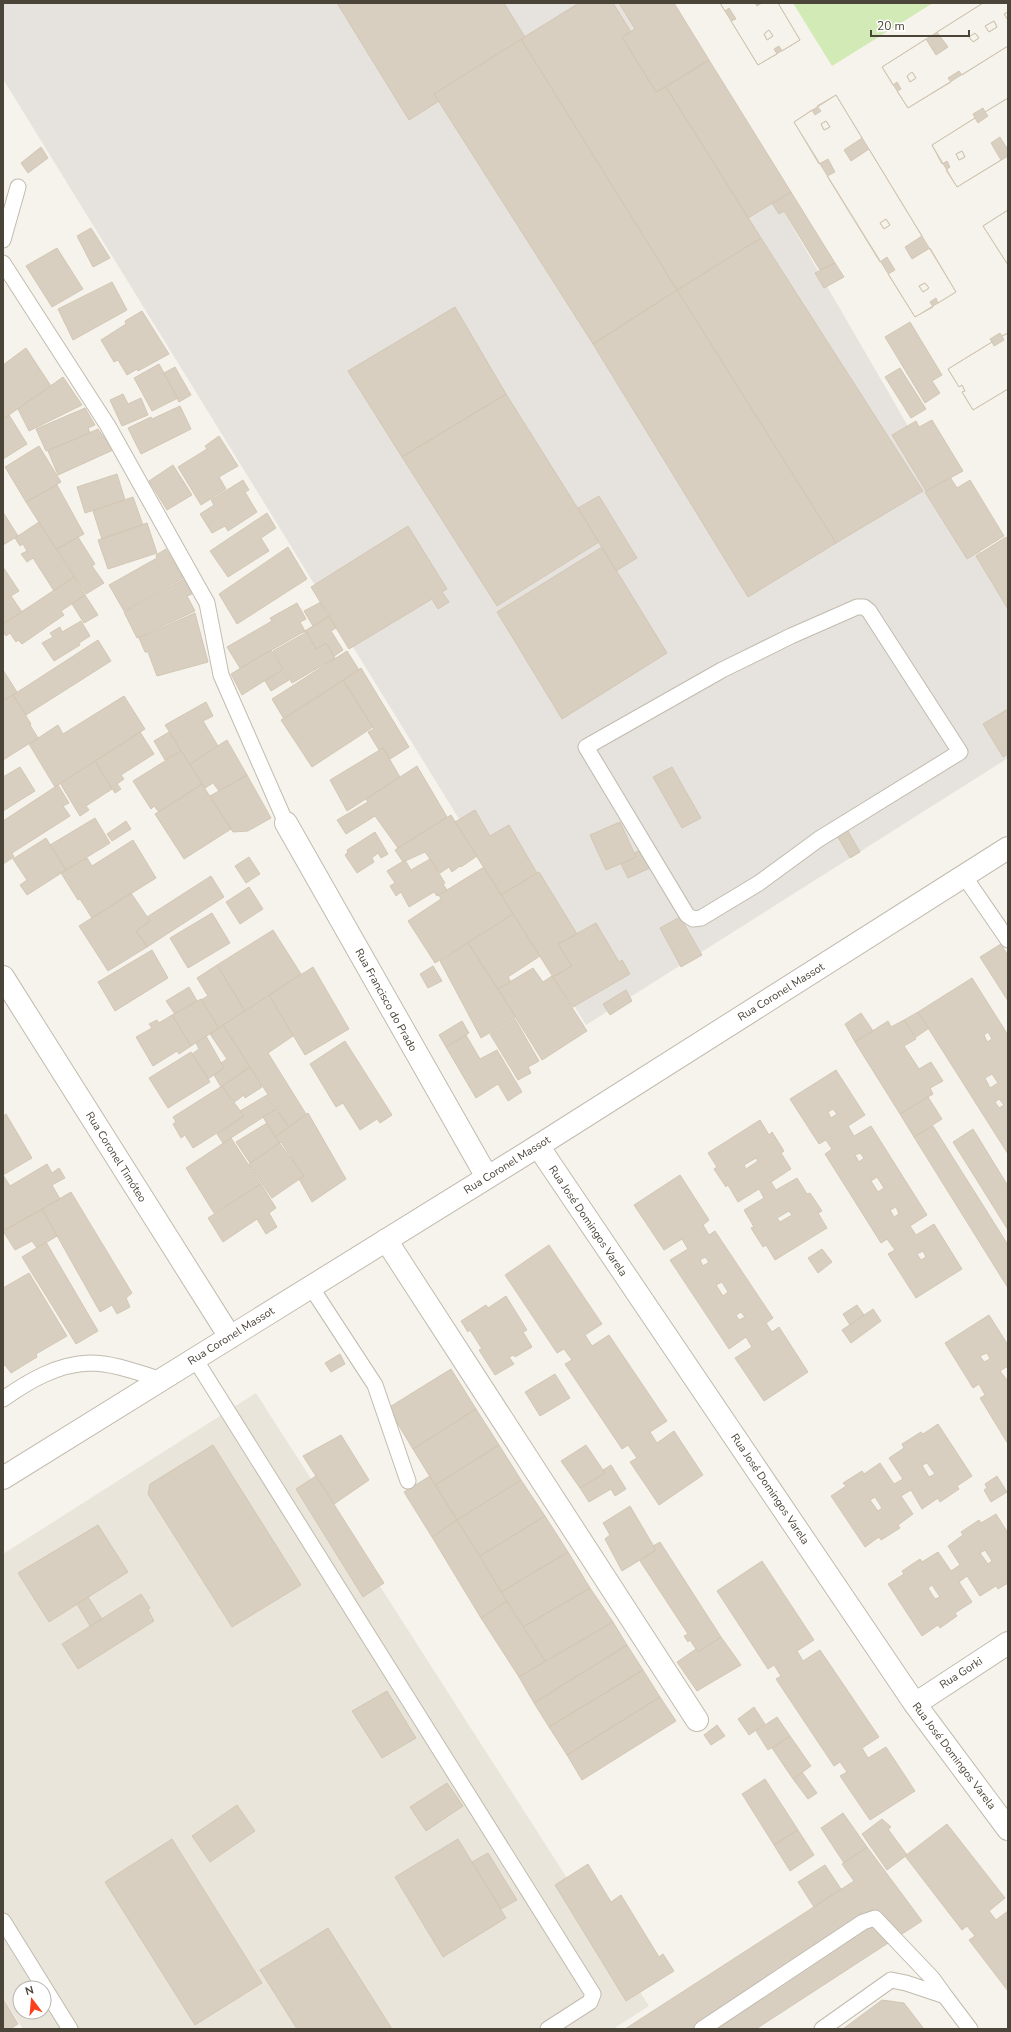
<svg xmlns="http://www.w3.org/2000/svg" width="1011" height="2032" viewBox="0 0 1011 2032" font-family="'Nunito Sans',sans-serif">
  <style>
    .residential { fill: #eae5da; fill-rule: evenodd }
    .industrial { fill: #e6e2dd }
    .green { fill: #d2eab5 }
    .building { fill: #d8cfc1; stroke: #d3c7b4; fill-rule: evenodd }
    .lines { fill: none; stroke-linecap: round; stroke-linejoin: round }
    .service-casing { stroke: #c2bbae; stroke-width: 17 }
    .minor-casing { stroke: #c2bbae; stroke-width: 24 }
    .tertiary-casing { stroke: #c2bbae; stroke-width: 24 }
    .service { stroke: #fff; stroke-width: 15 }
    .minor { stroke: #fff; stroke-width: 22 }
    .tertiary { stroke: #fff; stroke-width: 22 }
    .labels { text-anchor: middle; dominant-baseline: central; stroke-width: 3; stroke-linejoin: round; paint-order: stroke }
    .street-label { font-size: 11px; fill: #4b4439; stroke: #fff }
  </style>
  <rect width="100%" height="100%" fill="#f6f3ec"/>
  <path class="residential" d="M256 1393 649 2006 613 2029H23L3 1998V1554ZM20 1988H44V2012H20Z"/>
  <path class="industrial" d="M3 3H663L1008 599V758L586 1025 3 79Z"/>
  <path class="green" d="M793 3H933L832 66Z"/>
  <path class="building" d="M337 3H504L525 37 434 94 439 101 409 120Z
    M579 3H613L631 32 622 37 656 92 666 87 761 238 677 290 521 39Z
    M619 3H674L709 60 656 92 622 37 635 29Z
    M720 3H778L800 40 758 65ZM769 30 773 36 767 40 764 34Z
    M720 3H755L757 6 762 3H778L800 40 782 51 779 46 774 49 777 54 758 65 731 21 736 19 729 8 725 11ZM769 30 773 36 767 40 764 34Z
    M983 3H1008V12L1004 14 1008 20V46L908 108 882 67ZM994 21 997 27 989 32 985 26ZM975 33 979 38 973 42 969 37ZM912 72 916 78 910 82 907 76Z
    M983 3H1008V12L1004 14 1008 20V46L962 75 959 71 948 78 951 82 908 108 897 91 901 89 897 82 893 85 882 67 926 39 936 55 948 47 937 32ZM994 21 997 27 989 32 985 26ZM975 33 979 38 973 42 969 37ZM912 72 916 78 910 82 907 76Z
    M521 39 677 290 593 344 434 94Z
    M709 60 791 192 748 218 666 87Z
    M836 95 956 292 915 317 794 122ZM826 121 830 127 824 130 821 124ZM886 219 890 225 884 229 880 223ZM925 283 929 288 923 292 919 286Z
    M836 95 862 138 844 150 851 161 869 149 922 236 905 247 912 259 930 248 956 292 938 303 936 298 930 302 933 307 915 317 888 274 895 270 887 257 880 262 827 176 835 172 828 159 819 164 794 122 812 110 815 115 821 111 817 106ZM826 121 830 127 824 130 821 124ZM886 219 890 225 884 229 880 223ZM925 283 929 288 923 292 919 286Z
    M1008 98V156L957 187 932 145 975 118 973 114 983 108 985 112ZM962 151 965 157 959 160 956 154Z
    M1008 98V150L1000 137 991 143 1001 160 957 187 946 170 950 167 947 161 942 164 932 145 975 118 978 123 988 116 985 112ZM962 151 965 157 959 160 956 154Z
    M41 147 48 158 28 173 21 163Z
    M791 192 835 263 820 270 784 211 779 214 772 203Z
    M1008 210V265L983 226Z
    M1008 210V265L983 226Z
    M91 228 110 258 93 267 77 236Z
    M761 238 923 491 836 543 677 290Z
    M57 248 83 289 52 307 26 266Z
    M835 263 844 277 824 288 815 273Z
    M112 282 127 310 73 340 58 309Z
    M677 290 836 543 748 597 593 344Z
    M455 307 506 394 402 457 348 371Z
    M142 311 169 354 138 371 137 369 127 375 118 360 114 362 101 340 126 324 125 321Z
    M910 322 942 375 932 381 940 393 925 403 885 337Z
    M1000 333 1002 336 1008 333V389L973 410 962 392 965 391 962 385 959 387 948 369 992 342 990 339Z
    M1008 333V389L973 410 962 392 965 391 962 385 959 387 948 369 992 342 994 346 1004 340 1002 336Z
    M26 348 51 386 3 419V365Z
    M159 364 178 398 152 411 134 378Z
    M175 367 191 395 179 402 164 373Z
    M900 368 926 409 911 418 885 377Z
    M63 377 82 405 29 431 18 409Z
    M123 394 128 404 141 398 148 415 122 426 110 400Z
    M506 394 599 542 497 606 402 457Z
    M180 406 191 429 141 454 128 428 151 417 152 419Z
    M85 408 95 425 88 428 90 433 46 451 36 429Z
    M9 415 27 444 3 459V419Z
    M932 420 963 471 926 491 892 435 916 421 919 427Z
    M98 429 113 450 58 475 48 451Z
    M219 436 238 466 219 477 226 489 201 505 178 467 207 449 205 446Z
    M39 446 61 482 26 502 5 467Z
    M173 465 192 495 167 510 149 481Z
    M117 474 125 500 85 513 77 487Z
    M950 477 957 488 970 480 1004 536 967 559 925 492Z
    M243 480 249 490 245 492 257 512 228 531 225 526 212 533 200 514 214 505 211 500Z
    M57 485 84 534 56 549 26 502Z
    M599 496 637 558 616 571 578 508Z
    M133 497 143 525 102 539 93 511Z
    M3 512 18 536 3 545Z
    M267 513 276 528 261 538 269 551 228 577 210 551Z
    M39 522 74 577 54 591 33 558 27 562 21 554 27 551 23 544 20 546 15 538Z
    M147 523 157 553 108 569 98 540Z
    M408 526 447 589 442 592 449 602 438 609 432 599 349 649 311 587Z
    M78 537 95 564 92 566 104 583 86 594 57 549Z
    M1006 537 1008 541V609L976 556Z
    M288 547 307 579 237 624 219 594Z
    M602 547 667 653 562 719 497 612Z
    M166 549 183 578 124 611 109 585 157 558 156 555Z
    M3 567 19 591 11 596 22 612 3 624Z
    M74 577 85 595 61 611 64 615 22 644 18 640 16 642 10 633 6 636 3 631V624Z
    M184 579 192 594 187 596 195 611 137 638 124 612Z
    M85 595 98 615 84 623 72 604Z
    M321 602 330 616 313 626 304 611Z
    M297 603 306 619 300 622 305 631 240 668 227 647 272 621 270 618Z
    M195 613 208 662 157 676 148 652H145L139 638Z
    M330 616 336 628 331 631 343 650 334 656 326 643 316 649 307 632H303Z
    M81 621 90 636 79 643 80 645 54 661 42 643 53 637 50 633 60 627 62 632Z
    M307 632 316 649 326 643 335 658 292 683 273 651Z
    M98 640 111 661 26 715 13 695Z
    M271 650 283 669 242 695 231 674Z
    M347 651 359 670 284 719 272 699Z
    M361 668 409 747 390 759 383 748 379 750 368 732 374 729 343 680Z
    M3 670 17 692 3 701Z
    M283 670 289 680 271 691 265 681Z
    M343 680 373 727 312 767 281 720Z
    M13 695 31 724 30 725 38 738 3 760V701Z
    M124 696 145 729 55 787 29 744 58 725 63 734Z
    M206 702 213 716 203 721 218 746 190 764 165 725Z
    M1008 709V754L1003 757 983 724Z
    M140 732 154 754 121 775 124 779 117 784 121 789 115 793 95 761Z
    M169 732 181 751 165 760 154 741Z
    M227 740 247 775 219 791 213 783 205 788 190 764Z
    M383 748 400 777 347 811 330 780Z
    M181 751 202 784 159 812 154 806 151 809 133 781Z
    M95 761 112 789 86 806 89 810 80 816 60 783Z
    M417 766 447 817 398 848 375 816 346 834 337 820 368 802 366 799Z
    M20 767 35 791 3 811V777Z
    M672 767 701 818 682 828 653 777Z
    M247 775 271 818 248 831 233 832 210 796Z
    M202 784 231 829 184 859 155 814Z
    M58 785 69 803 63 806 70 816 12 853 14 857 3 864V821Z
    M475 810 490 836 509 825 537 873 501 895 455 822Z
    M451 815 477 856 461 867 460 866 452 872 449 867 440 873 425 852 403 862 395 850Z
    M95 818 110 843 66 870 50 845Z
    M126 821 131 829 112 841 107 834Z
    M620 822 636 857 606 870 590 835Z
    M845 826 860 852 850 858 835 832Z
    M375 832 388 854 381 858 378 853 372 858 374 862 357 873 345 855 348 852 347 850Z
    M46 838 66 870 27 895 20 885 27 880 13 859Z
    M133 840 156 878 92 918 80 899 78 900 61 873 87 858 92 866Z
    M641 850 650 868 628 878 621 864 636 857 634 853Z
    M249 857 260 874 246 883 235 866Z
    M430 859 445 883 443 884 447 890 437 896 434 892 409 907 401 892 396 896 390 886 395 883 387 871 405 860 411 870Z
    M484 867 513 914 435 963 408 921 441 899 439 895Z
    M539 872 577 934 558 944 572 966 553 977 501 895Z
    M211 876 224 897 147 947 136 931 150 921 147 917Z
    M249 887 263 909 240 924 226 902Z
    M131 893 150 921 136 931 147 947 108 971 79 926Z
    M212 913 230 943 188 968 170 938Z
    M513 914 540 956 508 977 511 982 498 989 468 943Z
    M680 917 702 955 681 967 660 928Z
    M596 923 619 962 622 960 630 974 573 1007 553 977 572 966 558 944Z
    M273 930 301 974 245 1011 217 965Z
    M468 943 516 1017 481 1038 440 961Z
    M1001 944 1008 956V1001L980 957Z
    M152 950 168 978 115 1011 98 982Z
    M217 965 245 1011 219 1028 201 1000 208 996 197 978Z
    M433 966 442 981 428 988 420 974Z
    M313 967 349 1029 305 1055 269 995Z
    M533 968 543 982 552 976 587 1031 542 1060 498 989Z
    M972 978 1008 1035V1154L918 1012ZM988 1032 992 1039 987 1042 984 1035ZM992 1074 998 1083 990 1088 985 1078ZM999 1099 1004 1105 999 1108 995 1102Z
    M189 987 197 1001 175 1014 166 1001Z
    M626 990 632 1001 610 1015 603 1004Z
    M269 995 293 1036 268 1053 306 1114 289 1127 223 1025Z
    M201 999 219 1028 191 1046 172 1015Z
    M918 1012 929 1028 916 1037 904 1020Z
    M861 1013 873 1031 855 1042 845 1024Z
    M172 1015 191 1046 179 1054 177 1051 153 1066 136 1037 152 1028 149 1024 157 1020 159 1023Z
    M515 1019 539 1061 528 1067 531 1073 518 1080 490 1034Z
    M904 1020 916 1039 904 1046 919 1069 931 1062 943 1081 930 1088 933 1094 900 1114 855 1042 888 1021 891 1027Z
    M462 1021 469 1033 446 1047 439 1035Z
    M223 1025 250 1067 221 1087 214 1075 224 1068 221 1063 227 1059 210 1034Z
    M466 1035 480 1059 497 1050 522 1092 508 1101 498 1084 476 1098 446 1047Z
    M206 1036 224 1068 208 1079 192 1054 199 1049 196 1043Z
    M345 1041 392 1115 380 1123 377 1119 360 1130 343 1103 336 1107 310 1064Z
    M191 1052 210 1082 168 1108 149 1078Z
    M250 1067 262 1087 245 1098 244 1095 233 1103 222 1086Z
    M836 1070 865 1115 848 1126 854 1136 871 1126 927 1215 910 1226 916 1235 934 1224 962 1269 916 1298 888 1254 895 1250 887 1239 881 1243 825 1154 832 1149 826 1140 819 1144 790 1099ZM833 1109 837 1114 831 1118 828 1112ZM860 1153 864 1158 859 1162 855 1155ZM877 1177 884 1188 878 1192 871 1181ZM896 1207 899 1214 894 1217 890 1210ZM923 1251 926 1257 921 1260 917 1254Z
    M222 1086 244 1116 193 1148 185 1135 181 1138 173 1124 176 1122 173 1117Z
    M267 1095 276 1109 223 1143 217 1134 244 1116 240 1111Z
    M928 1097 942 1119 914 1137 900 1114Z
    M276 1109 289 1127 275 1137 263 1117Z
    M308 1113 346 1179 312 1202 299 1179 304 1176 275 1137Z
    M6 1114 32 1158 3 1175V1116Z
    M760 1120 769 1135 772 1132 784 1151 781 1153 791 1169 771 1182 776 1190 797 1178 807 1194 810 1193 822 1211 818 1213 827 1228 775 1260 766 1245 763 1247 751 1228 754 1227 744 1210 764 1198 759 1189 738 1202 728 1185 726 1187 714 1169 717 1167 708 1153ZM756 1158 758 1161 746 1169 744 1165ZM789 1211 792 1215 780 1222 777 1218Z
    M267 1123 280 1143 250 1163 236 1142Z
    M933 1126 1008 1245V1288L914 1137Z
    M973 1129 1008 1186V1230L953 1142Z
    M231 1138 261 1184 214 1213 186 1168Z
    M281 1142 304 1176 272 1198 249 1164Z
    M47 1164 52 1173 59 1168 65 1178 52 1185 60 1199 3 1231V1175L10 1186Z
    M680 1175 709 1220 703 1225 709 1235 715 1231 773 1318 766 1323 772 1332 779 1327 808 1372 764 1401 735 1358 752 1347 746 1337 729 1349 670 1260 688 1249 682 1239 664 1250 634 1205ZM705 1257 709 1262 703 1266 700 1260ZM722 1282 728 1292 723 1296 716 1285ZM741 1312 745 1317 739 1320 736 1315Z
    M261 1184 276 1208 269 1213 277 1227 266 1234 257 1219 223 1242 208 1218Z
    M71 1192 132 1293 126 1298 130 1307 117 1314 112 1305 100 1312 42 1209Z
    M42 1209 57 1236 37 1248 32 1241 15 1250 3 1231Z
    M46 1242 98 1331 76 1344 22 1257Z
    M549 1245 602 1324 585 1335 592 1346 609 1335 667 1421 650 1432 657 1443 674 1431 703 1475 659 1505 630 1462 637 1458 628 1445 622 1449 565 1364 572 1360 564 1349 557 1353 505 1275Z
    M822 1249 832 1262 818 1273 808 1258Z
    M29 1273 67 1336 36 1354 37 1357 11 1373 5 1365 3 1366V1288Z
    M506 1296 527 1330 523 1332 532 1347 515 1357 514 1355 509 1357 514 1364 495 1375 479 1350 482 1349 470 1330 468 1332 461 1321 486 1305 488 1308Z
    M857 1305 864 1315 850 1325 843 1314Z
    M873 1309 881 1321 851 1343 842 1330Z
    M989 1315 1008 1345V1366L1000 1371 1008 1381V1444L980 1398 985 1395 979 1384 973 1388 945 1343ZM987 1353 990 1359 984 1362 980 1356Z
    M340 1354 345 1364 331 1372 325 1363Z
    M451 1369 476 1409 413 1449 388 1408Z
    M555 1374 570 1398 540 1416 525 1392Z
    M476 1409 499 1445 435 1485 413 1449Z
    M938 1424 972 1476 957 1486 959 1489 940 1502 938 1498 922 1509 911 1490 901 1496 913 1514 898 1525 900 1528 881 1540 879 1537 865 1547 831 1496 846 1486 843 1483 862 1471 864 1474 880 1463 894 1484 903 1479 889 1458 904 1448 902 1444 921 1432 923 1434ZM927 1463 935 1474 929 1477 922 1465ZM875 1497 882 1508 878 1511 870 1500Z
    M341 1435 369 1480 334 1504 303 1456Z
    M213 1445 301 1585 232 1627 148 1494 150 1484Z
    M499 1445 521 1480 457 1520 435 1485Z
    M586 1445 605 1473 580 1488 561 1461Z
    M611 1465 626 1489 615 1496 611 1489 589 1502 580 1488 605 1473 603 1470Z
    M316 1476 384 1583 363 1597 296 1489Z
    M430 1476 457 1520 432 1537 404 1492Z
    M997 1476 1007 1492 991 1502 984 1490 987 1488 985 1484Z
    M521 1480 545 1516 480 1556 457 1520Z
    M630 1506 656 1550 622 1571 605 1539 610 1535 603 1523Z
    M996 1514 1008 1533V1583L998 1589 996 1586 980 1596 967 1576 959 1582 972 1602 955 1613 957 1616 940 1628 938 1625 922 1636 888 1584 904 1574 902 1571 920 1559 922 1562 938 1552 951 1571 960 1565 948 1546 963 1535 961 1532 979 1520 981 1523ZM985 1550 992 1561 988 1564 980 1553ZM932 1585 940 1597 935 1599 928 1588Z
    M545 1516 568 1552 501 1592 480 1556Z
    M457 1520 507 1601 481 1618 432 1537Z
    M98 1525 128 1572 49 1622 18 1573Z
    M660 1542 721 1637 698 1652 690 1640 688 1642 684 1636 688 1634 640 1561 656 1550 653 1546Z
    M568 1552 590 1588 523 1627 501 1592Z
    M762 1561 814 1640 797 1651 803 1661 820 1650 879 1737 862 1748 868 1758 886 1747 915 1791 870 1820 840 1776 847 1772 840 1762 834 1766 776 1679 781 1676 774 1665 768 1669 717 1591Z
    M590 1588 613 1622 545 1661 523 1627Z
    M141 1594 150 1608 148 1610 154 1621 78 1669 62 1644Z
    M88 1597 102 1619 90 1626 77 1604Z
    M507 1601 545 1661 519 1677 481 1618Z
    M613 1622 627 1645 534 1703 519 1677Z
    M721 1637 741 1665 697 1691 677 1662 696 1649 698 1652Z
    M627 1645 643 1670 549 1727 534 1703Z
    M643 1670 660 1697 567 1755 549 1727Z
    M387 1691 416 1738 382 1758 352 1711Z
    M660 1697 676 1721 582 1780 567 1755Z
    M754 1707 765 1724 749 1735 738 1719Z
    M777 1717 790 1736 768 1750 756 1731Z
    M717 1725 725 1736 711 1745 704 1735Z
    M790 1736 811 1766 793 1779 772 1748Z
    M802 1772 817 1793 808 1799 793 1779Z
    M765 1779 798 1830 774 1845 742 1794Z
    M447 1783 463 1806 426 1831 410 1807Z
    M237 1805 255 1831 210 1862 192 1836Z
    M843 1813 867 1847 844 1863 821 1828Z
    M882 1819 891 1827 888 1829 907 1855 887 1870 862 1834Z
    M947 1824 1005 1898 989 1911 996 1920 1008 1911V1991L969 1940 975 1936 967 1926 962 1930 905 1856Z
    M798 1830 814 1855 790 1871 774 1845Z
    M172 1839 262 1983 195 2025 105 1882Z
    M458 1839 506 1918 443 1957 395 1877Z
    M867 1847 922 1921 756 2029H625L854 1881 842 1864Z
    M488 1853 517 1900 501 1909 472 1862Z
    M588 1864 611 1902 621 1895 659 1957 663 1954 674 1971 626 2001 555 1885Z
    M825 1865 841 1889 814 1907 798 1882Z
    M328 1928 392 2029H297L260 1970Z
    M3 1999 18 2024 10 2029H3Z
    M882 2000 904 2003 924 2029H843Z"/>
  <g class="lines">
    <g class="service-casing">
      <path id="service" d="M3 240 18 187
        M3 263 108 426 207 603 221 675 286 823
        M857 607H864L869 611 960 752 819 839 759 883 701 918 693 919 687 915 586 747 722 670 791 636Z
        M964 876 1008 940
        M311 1287 375 1385 408 1481
        M195 1359 593 1994 590 2002 548 2029
        M3 1399C29 1381 57 1364 90 1363 114 1363 139 1373 162 1380
        M3 1921 70 2029
        M702 2029 863 1922 875 1918 932 1978 945 1996
        M822 2029 891 1980 906 1983 945 1996 970 2029"/>
    </g>
    <g class="minor-casing">
      <path id="minor" d="M286 823 487 1177
        M3 977 230 1337
        M538 1146 915 1704 1008 1829
        M386 1240 697 1720
        M915 1704 1008 1643"/>
    </g>
    <g class="tertiary-casing">
      <path id="tertiary" d="M3 1478 538 1146 1008 848"/>
    </g>
    <use href="#service" class="service"/>
    <use href="#minor" class="minor"/>
    <use href="#tertiary" class="tertiary"/>
  </g>
  <g class="labels">
    <g class="street-label">
      <text transform="translate(781 992) rotate(-32)">Rua Coronel Massot</text>
      <text transform="translate(386 1000) rotate(61)">Rua Francisco do Prado</text>
      <text transform="translate(116 1157) rotate(58)">Rua Coronel Timóteo</text>
      <text transform="translate(507 1165) rotate(-32)">Rua Coronel Massot</text>
      <text transform="translate(588 1221) rotate(56)">Rua José Domingos Varela</text>
      <text transform="translate(231 1336) rotate(-32)">Rua Coronel Massot</text>
      <text transform="translate(770 1489) rotate(56)">Rua José Domingos Varela</text>
      <text transform="translate(961 1673) rotate(-33)">Rua Gorki</text>
      <text transform="translate(954 1756) rotate(53)">Rua José Domingos Varela</text>
    </g>
  </g>
  <rect width="1011" height="2032" fill="none" stroke="#4b4439" stroke-width="8"/>
  <g transform="translate(32 2000) rotate(344)"><circle r="19" fill="#ffffff" stroke="#b7b4b0"/>
  <path d="M0-3L7 15L0 10L-7 15Z" fill="#fc3f1d"/>
  <text y="-6" font-size="11" font-weight="bold" text-anchor="middle" fill="#4b4439">N</text>
  </g>
  <path d="M871 30v6h98v-6" fill="none" stroke="#4b4439" stroke-width="2"/>
  <text x="877" y="30" font-size="12" fill="#4b4439" stroke="#ffffff" stroke-width="3" paint-order="stroke">20 m</text>
</svg>
